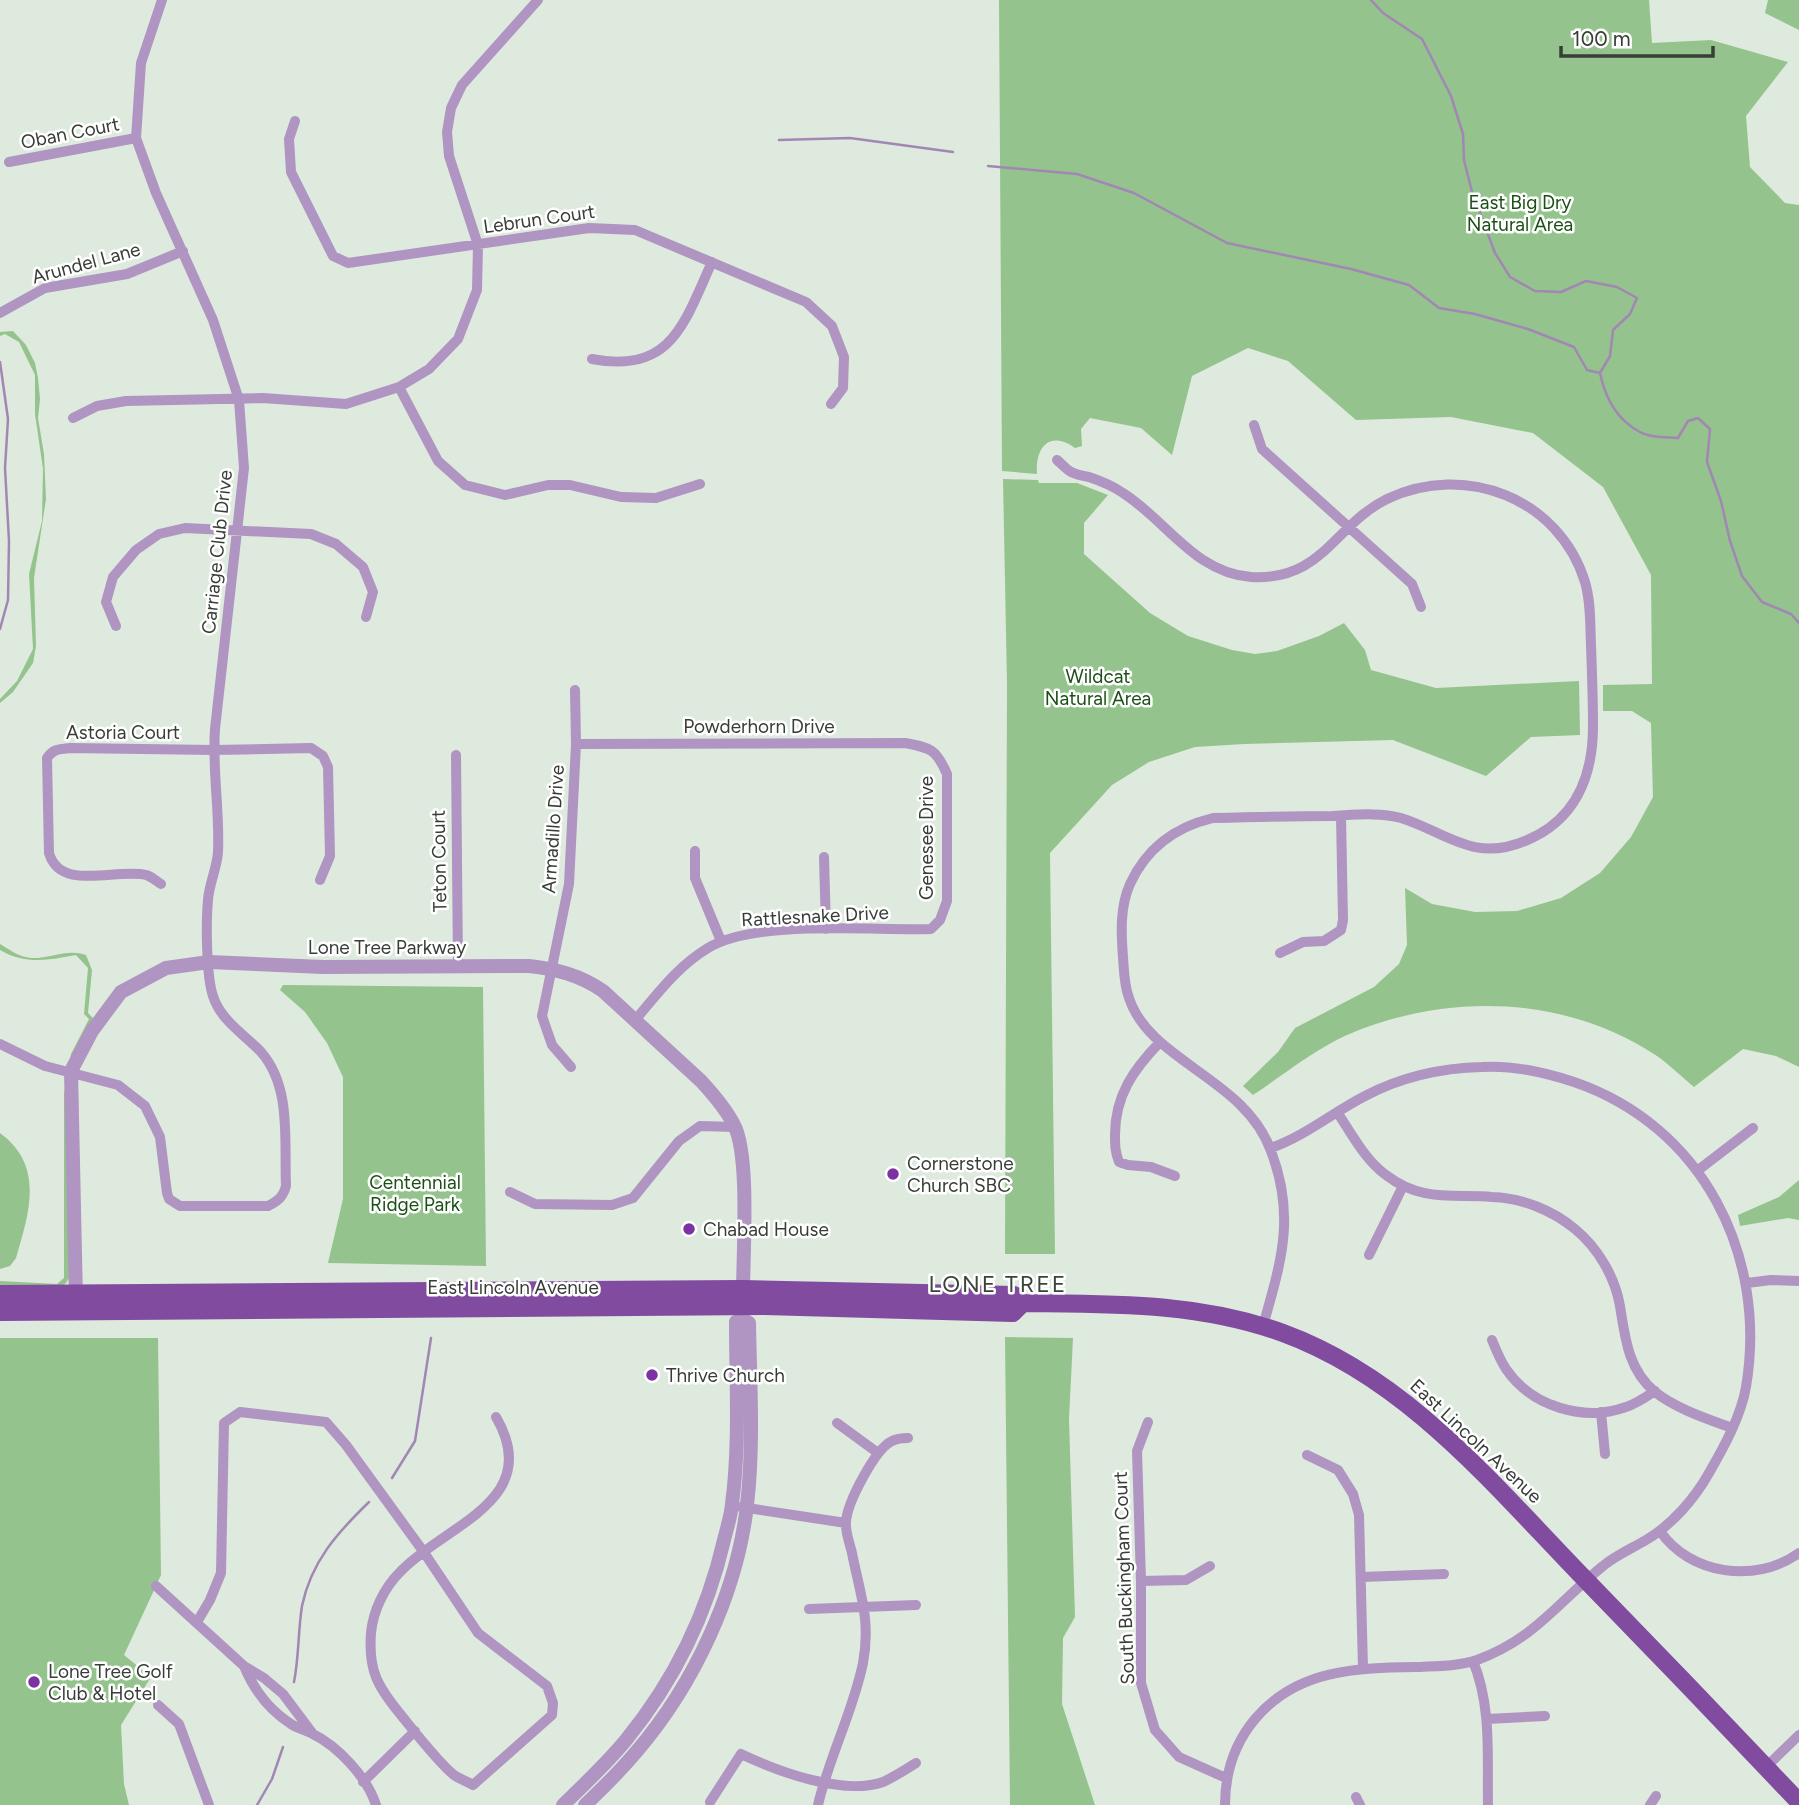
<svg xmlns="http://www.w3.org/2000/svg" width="1799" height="1805" viewBox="0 0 1799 1805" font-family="Figtree,sans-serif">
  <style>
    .green { fill: #94c38d }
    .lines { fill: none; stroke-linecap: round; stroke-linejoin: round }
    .stream { stroke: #a287b4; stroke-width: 2.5 }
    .minor { stroke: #b094c2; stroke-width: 10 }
    .tertiary { stroke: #b094c2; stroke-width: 14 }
    .primary { stroke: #814c9f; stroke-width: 18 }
    .poi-dot { fill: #7d32a4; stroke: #fff; stroke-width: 2.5 }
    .labels { text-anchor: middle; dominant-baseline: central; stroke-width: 5; stroke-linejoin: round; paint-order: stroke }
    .street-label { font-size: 19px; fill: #383d38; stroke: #fff }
    .park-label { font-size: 19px; fill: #1b4f15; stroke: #fff }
    .poi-label { font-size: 19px; fill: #383d38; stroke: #fff; text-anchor: start }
    .quarter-label { font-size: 23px; letter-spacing: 2px; fill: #3b4439; stroke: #fff }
  </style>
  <rect width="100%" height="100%" fill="#deeadd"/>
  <path class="green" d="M999 0H1649L1652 43 1711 40 1788 62 1746 116 1750 167 1785 203 1799 205V1067L1776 1056 1743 1049 1694 1087C1682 1077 1670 1065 1657 1056 1565 995 1447 992 1347 1035 1314 1050 1283 1075 1253 1095L1243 1086 1278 1052 1295 1028 1374 987 1399 964 1407 945 1405 888 1432 904 1475 912 1517 911 1561 898 1600 873 1631 837 1653 797 1651 723 1632 711H1603V685L1652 684 1651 575 1603 487 1533 433 1451 417 1356 420 1288 361 1248 348 1192 376 1172 455 1141 428 1090 418 1081 429 1082 446 1075 448C1050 430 1035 447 1037 474L1002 471Z
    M1768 0H1799V30L1765 13Z
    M13 331 26 345 35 363 38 378 40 399 38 418 44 454 46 499 34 578 36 646 33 663 13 692 0 703V699L17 681 33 649 29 574 42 521 43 469 35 414V375L19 342 5 334 0 336V332Z
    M1003 479 1038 480 1039 483H1077L1108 495 1084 523V554L1150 613 1188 636 1232 650 1255 654 1277 651 1319 636 1344 623 1365 650 1371 670 1436 688 1579 681 1580 735 1531 737 1486 776 1393 740 1244 744 1195 747 1149 762 1112 785 1050 853 1055 1254H1005L1007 684Z
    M0 944C10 950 19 957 31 958 49 959 68 948 86 955L92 970 88 1013 93 1018 73 1057 69 1278 66 1283 59 1289 0 1285V1281L57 1284 64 1278V1094L71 1054 89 1019 84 1014 88 968 76 955C49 960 25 965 0 950Z
    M283 985 483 987 486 1266 328 1263 343 1199V1077L327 1043 305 1012 280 990Z
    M0 1133C45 1166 29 1213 16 1258L10 1266 0 1269Z
    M1799 1180V1220L1788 1218 1740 1226 1738 1215 1779 1197Z
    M1005 1337 1073 1338 1069 1419 1075 1617 1063 1638 1062 1704 1095 1805H1010Z
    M0 1338H158L161 1575 124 1655 151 1677 121 1725 124 1784 129 1805H0Z"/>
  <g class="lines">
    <path class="stream" d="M1371 0 1383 13 1422 39 1451 96 1463 134 1464 160 1472 192 1495 253 1510 277 1535 291 1561 292 1586 281 1617 287 1637 298 1630 314 1613 330 1610 356 1600 373C1605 397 1617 420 1640 432 1650 438 1666 437 1678 438L1688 421 1698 418 1710 429 1707 462 1721 501 1730 541 1742 576 1762 602 1791 614 1799 623
      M779 140 850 138 953 152
      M988 166 1077 174 1134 193 1227 243 1351 269 1409 285 1439 308 1475 314 1528 329 1574 347 1587 370 1600 373
      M0 362 8 419 5 468 9 541 8 600 0 629
      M392 1478 415 1441 431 1338
      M294 1682C299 1657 298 1631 302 1606 311 1562 337 1533 369 1502
      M257 1805 272 1779 283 1747"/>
    <path class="minor" d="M295 121 289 139 291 172 333 256 348 263 589 228 635 230 806 302 832 326 844 357 843 388 831 404
      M9 162 136 138
      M0 313 45 288 127 274 183 251
      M592 359C672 374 684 323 712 262
      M399 387 438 461 465 485 505 495 548 485H570L621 497 656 498 700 484
      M73 418 97 406 126 401 263 398 346 404 399 387 429 369 458 339 477 290 478 245 449 156 447 132 451 108 462 85 538 0
      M1254 425 1262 449 1412 584 1421 607
      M1057 460C1062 464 1066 469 1071 472 1077 475 1083 476 1089 477 1101 481 1113 486 1123 493 1167 521 1195 573 1251 577 1323 581 1334 525 1387 499 1465 462 1559 498 1585 582 1591 602 1590 624 1591 645 1592 672 1593 699 1593 726 1593 777 1575 821 1525 841 1473 863 1446 832 1401 818 1379 812 1354 815 1332 816 1293 816 1253 817 1213 818 1175 827 1147 847 1130 884 1120 907 1121 932 1123 957 1124 971 1124 985 1129 998 1150 1062 1245 1078 1271 1151 1296 1217 1281 1262 1263 1326
      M116 626 106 602 113 577 136 550 159 534 185 528 311 534 336 544 363 567 373 592 366 617
      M576 744 905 743C931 748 936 749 947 774V901L940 920 931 929C873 931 755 919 708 948 678 966 658 993 636 1019
      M456 755 458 966
      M695 851V878L721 941
      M824 857 826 929
      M161 884C156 881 151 876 146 875 116 868 60 892 49 853L47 758C53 749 59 749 70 748L214 750 311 748 323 756 328 767 330 856 320 880
      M1280 953 1303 942 1324 941 1341 930 1343 920 1341 816
      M1160 1042C1134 1069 1115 1095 1115 1135 1115 1145 1115 1152 1119 1162L1128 1165 1151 1167 1175 1176
      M0 1044 45 1066 118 1085 145 1106 160 1137 167 1193 169 1199 180 1206H268C278 1201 283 1197 286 1186 284 1142 292 1087 261 1052 244 1034 221 1021 213 996 206 975 206 922 208 900 209 884 217 868 218 852 220 812 212 770 215 729L244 468 239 400 213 320 156 193 136 138 141 63 162 0
      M571 1067 552 1045 542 1016 569 884 576 744 575 690
      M1337 1112C1352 1134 1365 1160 1386 1175 1421 1202 1452 1194 1492 1197 1522 1198 1552 1210 1575 1229 1598 1248 1615 1277 1620 1306 1625 1337 1628 1370 1655 1392 1677 1409 1705 1418 1732 1428
      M1697 1171 1753 1128
      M510 1192 535 1204 612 1205 633 1198 679 1141 700 1126 735 1127
      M1369 1255 1403 1186
      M1747 1283 1771 1280 1799 1281
      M1492 1340C1496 1350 1500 1360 1506 1369 1532 1407 1584 1422 1626 1407 1636 1404 1646 1397 1655 1391
      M1601 1412 1605 1454
      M1148 1422 1137 1451 1141 1581V1683L1155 1730 1179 1757 1226 1778
      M837 1423 878 1453
      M1307 1455 1338 1470 1353 1494 1359 1515 1363 1668
      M741 1507 846 1523
      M1660 1531C1690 1575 1756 1584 1799 1553
      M1362 1577 1444 1574
      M1141 1581 1186 1580 1210 1566
      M156 1586 244 1666 264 1678 283 1694 313 1734
      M809 1609 916 1605
      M197 1622 210 1600 221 1573 224 1423 240 1412 326 1422 346 1445 423 1551 478 1633 547 1686 553 1703 552 1715 473 1785C467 1781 459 1779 454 1775 439 1763 414 1731 401 1715 378 1687 368 1671 371 1633 373 1611 384 1588 400 1572 444 1525 545 1501 496 1417
      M1473 1661C1492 1707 1487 1757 1488 1805
      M244 1666C254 1690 269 1710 291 1724 297 1728 305 1730 311 1733 338 1746 367 1777 376 1805
      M158 1705 179 1724 209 1805
      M1487 1719 1545 1716
      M1766 1767 1799 1735
      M363 1782 415 1731
      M1356 1797 1360 1805
      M710 1802 741 1754C777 1771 843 1796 883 1782 894 1777 905 1770 916 1763
      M818 1805C829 1757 853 1712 863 1663 871 1620 860 1594 852 1553 850 1544 845 1532 846 1522 847 1503 875 1449 892 1441 896 1439 903 1438 908 1438
      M1225 1805C1225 1773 1235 1743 1255 1719 1298 1668 1359 1668 1420 1667 1439 1666 1459 1666 1477 1660 1536 1638 1557 1603 1603 1566 1616 1555 1631 1549 1646 1540 1672 1525 1695 1498 1709 1473 1724 1447 1741 1416 1746 1387 1768 1256 1703 1126 1574 1082 1544 1072 1514 1065 1482 1067 1441 1068 1401 1077 1365 1096 1332 1113 1305 1136 1271 1148
      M1650 1805 1656 1796"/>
    <path class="tertiary" d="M76 1301 71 1071 92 1031 121 992 166 968 209 962 323 967 529 966C556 969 580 975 603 991L701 1081C713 1094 726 1109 734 1125 752 1159 741 1276 743 1319L749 1323C750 1383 754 1445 747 1505 737 1593 694 1684 637 1751 621 1770 603 1788 585 1805
      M563 1805C585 1784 607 1763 626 1740 674 1681 707 1614 724 1540 727 1528 731 1516 732 1504 740 1444 736 1382 736 1322L743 1319"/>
    <path class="primary" d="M0 1294 742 1289 1014 1295 1023 1303C1111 1304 1198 1302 1283 1333 1406 1378 1491 1482 1579 1573 1653 1649 1726 1725 1799 1802
      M0 1312 764 1306 1013 1313 1023 1303"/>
  </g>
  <g class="poi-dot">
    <circle cx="893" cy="1174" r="7"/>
    <circle cx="689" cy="1229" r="7"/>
    <circle cx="652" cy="1375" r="7"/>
    <circle cx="34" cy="1682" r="7"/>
  </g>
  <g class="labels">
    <g class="street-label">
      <text transform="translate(70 133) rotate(-11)">Oban Court</text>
      <text transform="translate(539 219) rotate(-8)">Lebrun Court</text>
      <text transform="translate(86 263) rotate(-15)">Arundel Lane</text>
      <text transform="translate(217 552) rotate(-84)">Carriage Club Drive</text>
      <text x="759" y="726">Powderhorn Drive</text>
      <text x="123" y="732">Astoria Court</text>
      <text transform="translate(553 829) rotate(-86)">Armadillo Drive</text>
      <text transform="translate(926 838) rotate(-90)">Genesee Drive</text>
      <text transform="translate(439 861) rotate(-91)">Teton Court</text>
      <text transform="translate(815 916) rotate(-3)">Rattlesnake Drive</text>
      <text x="387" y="947">Lone Tree Parkway</text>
      <text x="513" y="1287">East Lincoln Avenue</text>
      <text transform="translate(1476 1441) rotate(43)">East Lincoln Avenue</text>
      <text transform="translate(1124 1578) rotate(-92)">South Buckingham Court</text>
    </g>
    <g class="park-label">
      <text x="1520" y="202">East Big Dry<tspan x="1520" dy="22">Natural Area</tspan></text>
      <text x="1098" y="676">Wildcat<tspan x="1098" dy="22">Natural Area</tspan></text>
      <text x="415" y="1182">Centennial<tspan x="415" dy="22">Ridge Park</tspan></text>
    </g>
    <g class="poi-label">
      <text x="907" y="1163">Cornerstone<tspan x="907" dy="22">Church SBC</tspan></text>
      <text x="703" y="1229">Chabad House</text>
      <text x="666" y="1375">Thrive Church</text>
      <text x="48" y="1671">Lone Tree Golf<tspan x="48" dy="22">Club &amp; Hotel</tspan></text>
    </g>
    <g class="quarter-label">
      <text x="998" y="1284">LONE TREE</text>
    </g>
  </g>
  <path d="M1561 46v10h152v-10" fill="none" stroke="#383d38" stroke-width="3.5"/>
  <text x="1572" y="46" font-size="21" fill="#383d38" stroke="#ffffff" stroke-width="5" paint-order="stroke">100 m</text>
</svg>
